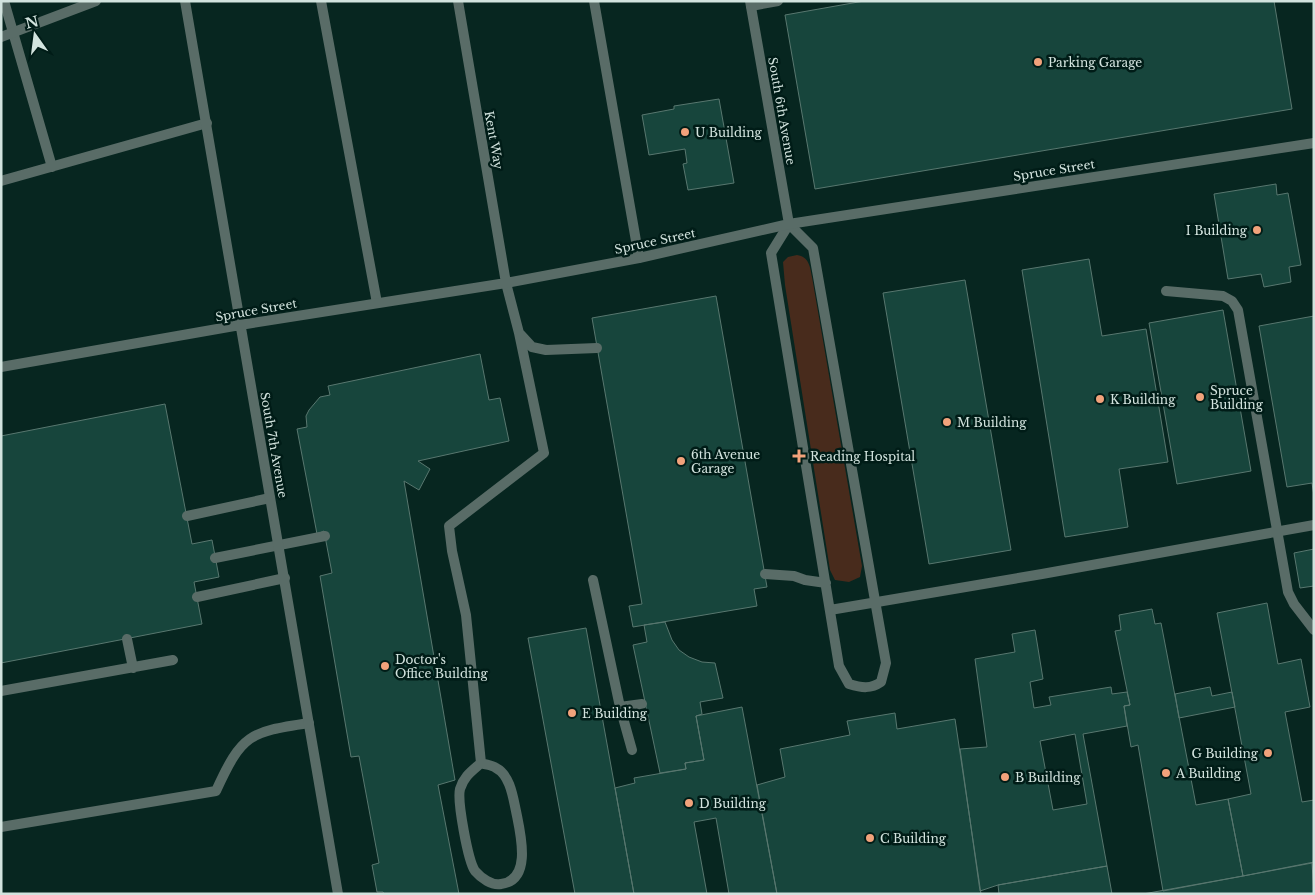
<svg xmlns="http://www.w3.org/2000/svg" width="1315" height="895" viewBox="0 0 1315 895" font-family="'Libre Baskerville',serif">
  <style>
    .green { fill: #482b1c }
    .building { fill: #17453c; stroke: #58776f; fill-rule: evenodd }
    .lines { fill: none; stroke-linecap: round; stroke-linejoin: round }
    .service { stroke: #596c67; stroke-width: 10 }
    .pedestrian { stroke: #596c67; stroke-width: 10 }
    .minor { stroke: #596c67; stroke-width: 10 }
    .poi-dot { fill: #f1a27b; stroke: #001c17; stroke-width: 2 }
    .labels { text-anchor: middle; dominant-baseline: central; stroke-width: 5; stroke-linejoin: round; paint-order: stroke }
    .poi-label { font-size: 12px; fill: #d2e3de; stroke: #001c17; text-anchor: start }
    .street-label { font-size: 12px; fill: #d2e3de; stroke: #001c17 }
  </style>
  <rect width="100%" height="100%" fill="#072620"/>
  <path class="green" d="M797 255C809 257 810 266 812 277L862 566 860 577 849 582 835 580 830 570 785 285 783 262 788 257Z"/>
  <path class="building" d="M864 1H1274L1292 109 815 189 785 15Z
    M719 99 734 183 688 190 683 164 687 163 685 149 649 155 642 115 674 109V106Z
    M1276 184 1277 195 1288 193 1301 265 1289 267 1291 282 1264 287 1261 274 1228 279 1214 194Z
    M1089 259 1102 336 1146 329 1168 462 1119 469 1128 527 1065 537 1022 270Z
    M965 280 1011 550 929 564 883 293Z
    M716 296 767 587 754 589 757 606 633 627 629 606 642 604 592 318Z
    M1223 310 1251 471 1177 484 1149 323Z
    M1314 316V496L1312 483 1287 487 1259 326Z
    M480 354 489 400 500 398 509 441 418 461 430 469 419 490 404 481 455 780 438 785 459 894H384L383 892H377L372 865 379 863 359 756 351 757 320 576 332 573 324 531 317 534 297 429 307 427 306 416 309 410 320 397 330 395 328 386Z
    M165 404 192 544 212 540 219 577 194 582 202 624 1 663V436Z
    M1314 549V586L1300 588 1294 553Z
    M1267 603 1278 664 1301 659 1310 707 1285 712 1302 802 1314 800V862L1243 876 1228 799 1251 794 1217 613Z
    M1152 609 1155 624 1161 623 1196 805 1228 799 1243 876 1163 891 1138 745 1131 747 1124 706 1130 705 1115 631 1121 630 1119 615Z
    M665 622 672 640 679 650 689 657 702 662 715 663 723 698 700 702 702 714 696 716 704 760 685 763 686 769 660 773 633 645 647 642 644 625Z
    M586 628 615 788 634 894H575L528 638Z
    M1035 630 1043 679 1030 682 1034 708 1051 705 1049 697 1111 687 1112 694 1127 692 1130 705 1124 706 1127 726 1083 734 1107 866 998 885 980 891 960 749 987 747 975 659 1015 652 1012 634ZM1075 734 1087 804 1053 810 1040 741Z
    M1210 687 1212 696 1232 692 1235 707 1179 718 1175 694Z
    M742 707 777 894H729L716 818 694 822 707 894H634L615 788 635 783 634 778 686 769 685 763 704 760 696 716Z
    M895 713 897 729 955 719 981 894H777L757 785 785 777 780 749 850 735 847 721Z
    M1312 863 1314 894H1143L1243 876Z
    M1107 866 1112 894H999L998 885Z"/>
  <g class="lines">
    <path class="service" d="M4 1 52 167
      M321 1 377 303
      M594 1 639 258
      M751 6 778 1
      M1 181 207 123
      M789 224 813 248 886 663 881 682C871 689 862 688 849 684L839 666 771 253Z
      M1166 291 1223 296 1232 301 1238 310 1288 592 1294 604 1314 630
      M520 334 532 347 546 350 597 348
      M187 516 270 498
      M765 574 794 576 805 580 826 583
      M593 580 620 707 632 750
      M197 597 285 578
      M830 610 1042 574 1314 525
      M127 639 133 668
      M1 691 173 660
      M620 707 642 704
      M481 763 466 615 452 551 449 526 544 453 519 333 506 283
      M481 763C486 765 492 765 496 768 510 775 513 797 516 811 520 832 533 880 501 884 492 886 481 878 475 871 468 861 457 801 460 789 464 776 472 771 481 763Z
      M1 827 216 791C242 734 249 732 309 723"/>
    <path class="pedestrian" d="M215 558 325 536"/>
    <path class="minor" d="M185 1 338 894
      M458 1 506 283
      M750 1 789 224
      M1 37 96 1
      M1 367 240 325 506 283 639 258 789 224 1314 143"/>
  </g>
  <g class="poi-dot">
    <circle cx="1038" cy="62" r="5"/>
    <circle cx="685" cy="132" r="5"/>
    <circle cx="1257" cy="230" r="5"/>
    <circle cx="1200" cy="397" r="5"/>
    <circle cx="1100" cy="399" r="5"/>
    <circle cx="947" cy="422" r="5"/>
    <path d="M796.5 448.5h5v5h5v5h-5v5h-5v-5h-5v-5h5z"/>
    <circle cx="681" cy="461" r="5"/>
    <circle cx="385" cy="666" r="5"/>
    <circle cx="572" cy="713" r="5"/>
    <circle cx="1268" cy="753" r="5"/>
    <circle cx="1166" cy="773" r="5"/>
    <circle cx="1005" cy="777" r="5"/>
    <circle cx="689" cy="803" r="5"/>
    <circle cx="870" cy="838" r="5"/>
  </g>
  <g class="labels">
    <g class="poi-label">
      <text x="1048" y="62">Parking Garage</text>
      <text x="695" y="132">U Building</text>
      <text x="1247" y="230" text-anchor="end">I Building</text>
      <text x="1210" y="390">Spruce<tspan x="1210" dy="14">Building</tspan></text>
      <text x="1110" y="399">K Building</text>
      <text x="957" y="422">M Building</text>
      <text x="691" y="454">6th Avenue<tspan x="691" dy="14">Garage</tspan></text>
      <text x="810" y="456">Reading Hospital</text>
      <text x="395" y="659">Doctor's<tspan x="395" dy="14">Office Building</tspan></text>
      <text x="582" y="713">E Building</text>
      <text x="1258" y="753" text-anchor="end">G Building</text>
      <text x="1176" y="773">A Building</text>
      <text x="1015" y="777">B Building</text>
      <text x="699" y="803">D Building</text>
      <text x="880" y="838">C Building</text>
    </g>
    <g class="street-label">
      <text transform="translate(782 111) rotate(80)">South 6th Avenue</text>
      <text transform="translate(494 140) rotate(80)">Kent Way</text>
      <text transform="translate(1054 170) rotate(-9)">Spruce Street</text>
      <text transform="translate(655 241) rotate(-12)">Spruce Street</text>
      <text transform="translate(256 310) rotate(-10)">Spruce Street</text>
      <text transform="translate(274 445) rotate(80)">South 7th Avenue</text>
    </g>
  </g>
  <rect width="1315" height="895" fill="none" stroke="#d2e3de" stroke-width="5"/>
  <g transform="translate(35 35) rotate(346)" stroke="#001c17" stroke-width="4" paint-order="stroke">
  <path d="M0-4L9 19L0 12L-9 19Z" fill="#d2e3de"/>
  <text y="-8" font-size="14" font-weight="bold" text-anchor="middle" fill="#d2e3de">N</text>
  </g>
</svg>
